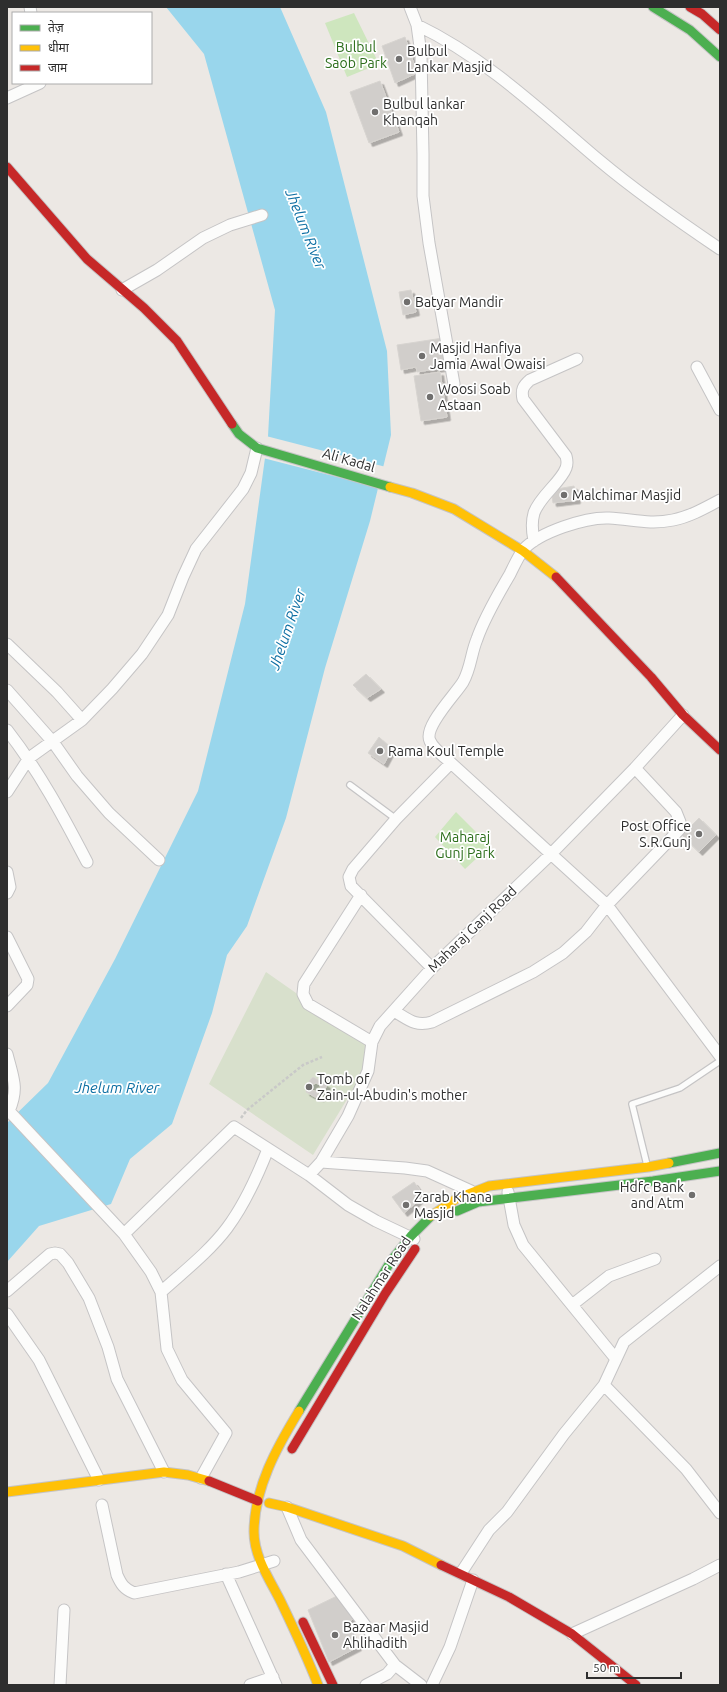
<svg xmlns="http://www.w3.org/2000/svg" width="727" height="1692" viewBox="0 0 727 1692" font-family="Ubuntu,'Noto Sans Devanagari',sans-serif">
  <style>
    .green { fill: #cee6be }
    .cemetery { fill: #d8e0cc }
    .water { fill: #99d6ec }
    .pier { fill: #ece8e4 }
    .building { fill: #d1cecb; stroke: #d7d4d0; fill-rule: evenodd; filter: url(#shadow) }
    .lines { fill: none; stroke-linecap: round; stroke-linejoin: round }
    .lane-casing { stroke: #c5c4c5; stroke-width: 8 }
    .street-casing { stroke: #c5c4c5; stroke-width: 13 }
    .fast-casing { stroke: #c5c4c5; stroke-width: 11 }
    .slow-casing { stroke: #c5c4c5; stroke-width: 11 }
    .jam-casing { stroke: #c5c4c5; stroke-width: 11 }
    .path { stroke: #c9c9c8; stroke-width: 2.5; stroke-dasharray: 3 2; stroke-linecap: butt }
    .lane { stroke: #fcfcfb; stroke-width: 5.5 }
    .street { stroke: #fcfcfb; stroke-width: 11 }
    .fast { stroke: #4caf50; stroke-width: 9 }
    .slow { stroke: #ffc107; stroke-width: 9 }
    .jam { stroke: #c62828; stroke-width: 9 }
    .poi-dot { fill: #706f6e; stroke: #fff; stroke-width: 1.5 }
    .labels { text-anchor: middle; dominant-baseline: central; stroke-width: 3.5; stroke-linejoin: round; paint-order: stroke }
    .park-label { font-size: 14px; fill: #2c6e1b; stroke: #fff }
    .poi-label { font-size: 14px; fill: #2e2e2e; stroke: #fff; text-anchor: start }
    .street-label { font-size: 14px; fill: #2e2e2e; stroke: #fff }
    .water-label { font-size: 15px; font-style: italic; fill: #0d6fa3; stroke: #fff }
  </style>
  <defs>
    <filter id="shadow"><feDropShadow dx="3.5" dy="3.5" stdDeviation="0" flood-color="#0004"/></filter>
  </defs>
  <rect width="100%" height="100%" fill="#ece8e4"/>
  <path class="green" d="M354 13 379 64 347 77 325 23Z
    M456 812 490 846 465 869 435 837Z"/>
  <path class="cemetery" d="M266 972 296 993 306 1006 369 1045 365 1070 313 1155 209 1084Z"/>
  <path class="water" d="M166 7H280L326 112 387 351 391 435 370 521 325 668 286 818 247 926 227 955 212 1013 172 1124 130 1159 111 1204 39 1226 7 1262V1123L48 1083 115 959 198 791 245 604 268 436 275 310 204 54Z"/>
  <path class="pier" d="M266 436 386 467 380 488 263 458Z"/>
  <path class="building" d="M405 37 417 73 395 83 382 46Z
    M380 81 399 132 369 143 350 92Z
    M411 290 416 312 403 315 399 292Z
    M443 338 447 367 417 372 416 367 401 370 397 345Z
    M440 372 447 417 421 421 414 376Z
    M574 486 577 500 553 503 551 490Z
    M366 674 381 689 367 698 353 685Z
    M379 737 392 749 384 764 368 753Z
    M699 818 716 835 699 852 682 835Z
    M313 1077 327 1085 321 1098 315 1097 306 1092 310 1080ZM316 1083 320 1085 321 1089 319 1092 322 1093 320 1097 317 1095 318 1092 312 1090V1085Z
    M414 1182 424 1196 404 1213 392 1197Z
    M339 1595 356 1617 347 1623 358 1647 329 1662 308 1610Z"/>
  <g class="lines">
    <g class="lane-casing">
      <path id="lane" d="M350 785 396 819
        M647 1165 632 1104 680 1088 720 1061"/>
    </g>
    <g class="street-casing">
      <path id="street" d="M30 7 31 13
        M410 7 417 25 421 54 423 154V196L429 243 454 384
        M417 25C486 58 542 112 600 161 637 192 680 222 720 249
        M7 98 40 83
        M122 290 157 270 203 238 230 225 262 215
        M697 367 720 410
        M534 541C532 531 531 523 534 513 540 496 561 482 566 468 568 463 567 460 566 456L523 399C521 390 523 386 530 380L577 359
        M7 644 57 692 82 720
        M7 690 53 742 77 776 109 813 159 860
        M7 730C39 771 63 816 87 862
        M451 763C444 756 434 750 430 741 423 727 455 695 463 682 471 668 471 653 477 639 485 616 498 595 510 574 514 566 518 557 523 550 539 532 586 517 609 518 632 519 649 525 673 520 689 517 705 508 720 500
        M7 792 29 758 82 720 112 689 142 654 168 615 183 577 196 549 243 489 251 473 257 448
        M7 872 10 887 7 893
        M361 895 304 984 303 994 308 1004 372 1042
        M7 937 28 979 27 985 7 1006
        M432 968 351 886 349 877 353 869 396 819 451 763 607 905 720 1056
        M394 1011C408 1019 415 1027 432 1022L533 972 563 953 586 932 607 905 679 830 680 822 676 812 635 768
        M7 1054C13 1078 19 1088 9 1111L7 1113
        M9 1111 124 1234 151 1272 161 1292 167 1349 182 1380 226 1433 201 1478
        M321 1162 405 1168 427 1171 471 1191
        M309 1175 321 1162 348 1116 368 1071 372 1042 380 1026 432 968 550 855 635 768 683 715
        M508 1192 514 1225 523 1245 616 1359
        M124 1234 234 1127 309 1175 348 1205 376 1221 414 1239
        M7 1291 50 1254 55 1253 60 1254 68 1263 89 1298 108 1347 117 1379 164 1472
        M161 1292C183 1272 209 1252 227 1228 245 1204 257 1177 268 1149
        M572 1305 609 1276 655 1259
        M7 1314 39 1360 99 1480
        M604 1385 686 1469 720 1513
        M102 1505 117 1575C121 1584 124 1589 134 1593L239 1572 274 1561
        M287 1507 301 1540 395 1665 421 1685
        M461 1573 489 1530 507 1512 564 1434 604 1385 624 1342 720 1266
        M226 1574 276 1685
        M572 1634 693 1579 720 1565
        M60 1685 64 1610
        M250 1685 273 1677
        M366 1685 387 1674 395 1665
        M432 1685 450 1647 473 1580"/>
    </g>
    <g class="fast-casing">
      <path id="fast" d="M653 7 690 30 720 57
        M232 424 239 434 257 448 390 487
        M669 1163 720 1153
        M457 1211 478 1202 653 1181 720 1171
        M299 1411 391 1261 411 1236 431 1216"/>
    </g>
    <g class="slow-casing">
      <path id="slow" d="M390 487 412 493 454 509 523 551 556 577
        M431 1216 456 1199 489 1186 648 1167 669 1163
        M299 1411C277 1447 254 1488 254 1532 254 1557 270 1580 281 1602 294 1629 307 1657 318 1685
        M7 1492 164 1472 188 1475 209 1481
        M269 1503 287 1507 403 1546 441 1565"/>
    </g>
    <g class="jam-casing">
      <path id="jam" d="M690 7 702 14 720 30
        M7 167 87 259 144 308 177 341 232 424
        M556 577 651 677 683 715 720 750
        M292 1449 385 1294 415 1249
        M209 1481 258 1501
        M441 1565 509 1597 572 1634 636 1685
        M303 1622 333 1685"/>
    </g>
    <path class="path" d="M241 1118 247 1110 303 1065 322 1057"/>
    <use href="#lane" class="lane"/>
    <use href="#street" class="street"/>
    <use href="#fast" class="fast"/>
    <use href="#slow" class="slow"/>
    <use href="#jam" class="jam"/>
  </g>
  <g class="poi-dot">
    <circle cx="399" cy="59" r="4"/>
    <circle cx="375" cy="112" r="4"/>
    <circle cx="407" cy="302" r="4"/>
    <circle cx="422" cy="356" r="4"/>
    <circle cx="430" cy="397" r="4"/>
    <circle cx="564" cy="495" r="4"/>
    <circle cx="380" cy="751" r="4"/>
    <circle cx="699" cy="834" r="4"/>
    <circle cx="309" cy="1087" r="4"/>
    <circle cx="692" cy="1195" r="4"/>
    <circle cx="406" cy="1205" r="4"/>
    <circle cx="335" cy="1635" r="4"/>
  </g>
  <g class="labels">
    <g class="park-label">
      <text x="356" y="47">Bulbul<tspan x="356" dy="16">Saob Park</tspan></text>
      <text x="465" y="837">Maharaj<tspan x="465" dy="16">Gunj Park</tspan></text>
    </g>
    <g class="poi-label">
      <text x="407" y="51">Bulbul<tspan x="407" dy="16">Lankar Masjid</tspan></text>
      <text x="383" y="104">Bulbul lankar<tspan x="383" dy="16">Khanqah</tspan></text>
      <text x="415" y="302">Batyar Mandir</text>
      <text x="430" y="348">Masjid Hanfiya<tspan x="430" dy="16">Jamia Awal Owaisi</tspan></text>
      <text x="438" y="389">Woosi Soab<tspan x="438" dy="16">Astaan</tspan></text>
      <text x="572" y="495">Malchimar Masjid</text>
      <text x="388" y="751">Rama Koul Temple</text>
      <text x="691" y="826" text-anchor="end">Post Office<tspan x="691" dy="16">S.R.Gunj</tspan></text>
      <text x="317" y="1079">Tomb of<tspan x="317" dy="16">Zain-ul-Abudin's mother</tspan></text>
      <text x="684" y="1187" text-anchor="end">Hdfc Bank<tspan x="684" dy="16">and Atm</tspan></text>
      <text x="414" y="1197">Zarab Khana<tspan x="414" dy="16">Masjid</tspan></text>
      <text x="343" y="1627">Bazaar Masjid<tspan x="343" dy="16">Ahlihadith</tspan></text>
    </g>
    <g class="street-label">
      <text transform="translate(349 460) rotate(16)">Ali Kadal</text>
      <text transform="translate(472 929) rotate(-44)">Maharaj Ganj Road</text>
      <text transform="translate(381 1278) rotate(-57)">Nalahmar Road</text>
    </g>
    <g class="water-label">
      <text transform="translate(306 229) rotate(68)">Jhelum River</text>
      <text transform="translate(287 629) rotate(-71)">Jhelum River</text>
      <text x="117" y="1087">Jhelum River</text>
    </g>
  </g>
  <rect width="727" height="1692" fill="none" stroke="#2e2e2e" stroke-width="16"/>
  <rect x="12" y="12" width="140" height="72" fill="#ffffff" stroke="#ababab"/>
  <rect x="20" y="25" width="20" height="6" fill="#4caf50" stroke="#ababab"/>
  <text x="48" y="32" font-size="12" fill="#2e2e2e">तेज़</text>
  <rect x="20" y="45" width="20" height="6" fill="#ffc107" stroke="#ababab"/>
  <text x="48" y="52" font-size="12" fill="#2e2e2e">धीमा</text>
  <rect x="20" y="65" width="20" height="6" fill="#c62828" stroke="#ababab"/>
  <text x="48" y="72" font-size="12" fill="#2e2e2e">जाम</text>
  <path d="M587 1672v6h94v-6" fill="none" stroke="#2e2e2e" stroke-width="2"/>
  <text x="593" y="1672" font-size="12" fill="#2e2e2e" stroke="#ffffff" stroke-width="3" paint-order="stroke">50 m</text>
</svg>
